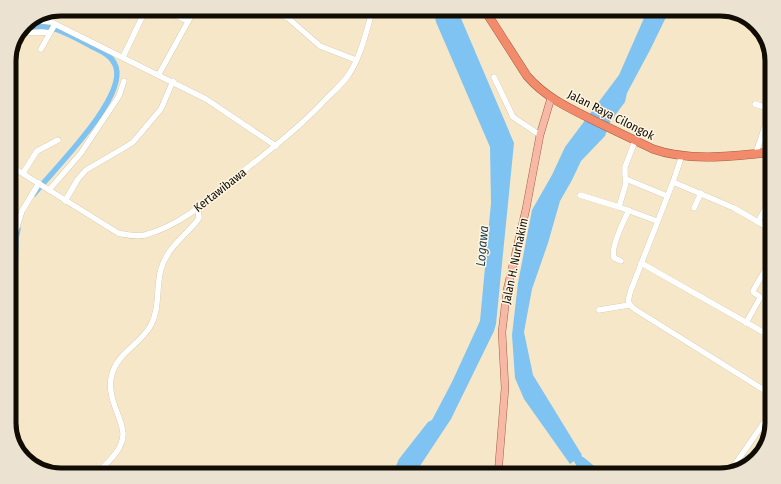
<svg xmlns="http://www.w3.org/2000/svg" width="781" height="484" font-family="'Fira Sans Condensed',sans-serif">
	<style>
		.water { fill: #7fc3f3 }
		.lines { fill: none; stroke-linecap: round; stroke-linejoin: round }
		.canal { stroke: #7fc3f3; stroke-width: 5.5 }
		.river { stroke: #7fc3f3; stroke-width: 9 }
		.minor-casing { stroke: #cabc9e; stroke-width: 6 }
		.major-casing { stroke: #a35f47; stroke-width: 8 }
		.highway-casing { stroke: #a35f47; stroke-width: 9 }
		.minor { stroke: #fff; stroke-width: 5.5 }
		.major { stroke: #f7b9a6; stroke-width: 7 }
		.highway { stroke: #f18b6b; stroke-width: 8 }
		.labels { text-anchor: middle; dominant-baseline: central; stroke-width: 3; stroke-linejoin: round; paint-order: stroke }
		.street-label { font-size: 12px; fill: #110d04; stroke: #fef5e3 }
		.water-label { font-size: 13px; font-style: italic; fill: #133951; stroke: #fef5e3 }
		.rim { fill: none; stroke: #110d04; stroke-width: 5 }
	</style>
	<rect width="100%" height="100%" fill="#f6e7c8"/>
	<g class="water">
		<polygon points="433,9 457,9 514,143 496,324 494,331 451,419 414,475 392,475 399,459 428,422 432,420 452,382 480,321 491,203 490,147 436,22"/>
		<polygon points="648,9 670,9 650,50 627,93 625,102 610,122 605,136 581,161 572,180 560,201 548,243 532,289 524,332 533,375 582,455 570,464 524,399 515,378 512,335 518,283 532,210 552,175 565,147 619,75"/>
	</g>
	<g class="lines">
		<g class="canal">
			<path d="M 22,29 C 30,28 39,26 46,27 C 59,28 80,40 91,46 C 101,51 112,55 116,67 C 126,99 54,169 34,194"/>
			<polyline points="9,301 15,277 16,238 18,229"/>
		</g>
		<g class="river">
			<path d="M 570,448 C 576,456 584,466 584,475"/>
			<polyline points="581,461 598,475"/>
		</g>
		<defs>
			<g id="minor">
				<polyline points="161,9 188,21"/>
				<polyline points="272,9 288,18 320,46 356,60"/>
				<polyline points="28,22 44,21 51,22 206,99 276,146"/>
				<polyline points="21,33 41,32 50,33 55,24"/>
				<polyline points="41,49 50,33"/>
				<polyline points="123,57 146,9"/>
				<polyline points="159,74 195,9"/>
				<polyline points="494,77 513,117 540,135"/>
				<polyline points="755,104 768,108 770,111 756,153"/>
				<path d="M 9,165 L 118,233 C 127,235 136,237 145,235 C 184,225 216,193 246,169 C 274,147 302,125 326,99 C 333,92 341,85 347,77 C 361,58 366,31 373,9"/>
				<polyline points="23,173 37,151 58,140"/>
				<polyline points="626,179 667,196"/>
				<polyline points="673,182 682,155"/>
				<polyline points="49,190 81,153 119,96 124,81"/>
				<polyline points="580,195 619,207 657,221"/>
				<polyline points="65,201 78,179 86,170 127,146 133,142 161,109 173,81"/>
				<polyline points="619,207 626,183 625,174 625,167 635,141"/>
				<polyline points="694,208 701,193"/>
				<polyline points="758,222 772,196"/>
				<path d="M 772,230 L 734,208 L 673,182 L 631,290 C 628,300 626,303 636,310 L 772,395"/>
				<polyline points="9,240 15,233 22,211 39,183"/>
				<path d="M 621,261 L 614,258 C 610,248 624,220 629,210"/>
				<polyline points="641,263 772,337"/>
				<polyline points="599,310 629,305"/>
				<polyline points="746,323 760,298 759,296 754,293 753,291 772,258"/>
				<polyline points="49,471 73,475"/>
				<polyline points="729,473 772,411"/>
				<path d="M 95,475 C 105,465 124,450 123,433 C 122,423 117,413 114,404 C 111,395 109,384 112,374 C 118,352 141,344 151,325 C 160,308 156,287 161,269 C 167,248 184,237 197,221 L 199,218 L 198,208"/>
			</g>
			<polyline id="major" points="498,475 505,388 502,332 507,290 526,209 540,135 551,98"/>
			<path id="highway" d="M 484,9 L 527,76 C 546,98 571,109 597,122 C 616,131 634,140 653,149 C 689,162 735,156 772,152"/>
		</defs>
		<use href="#minor" class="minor-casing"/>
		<use href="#major" class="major-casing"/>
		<use href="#highway" class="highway-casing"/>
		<use href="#minor" class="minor"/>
		<use href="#major" class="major"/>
		<use href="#highway" class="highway"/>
	</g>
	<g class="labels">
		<g class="street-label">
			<text transform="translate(611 115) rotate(27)">Jalan Raya Cilongok</text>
			<text transform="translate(220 190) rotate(-38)">Kertawibawa</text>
			<text transform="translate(515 261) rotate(-78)">Jalan H. Nurhakim</text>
		</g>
		<g class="water-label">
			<text transform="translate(482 246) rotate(-85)">Logawa</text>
		</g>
	</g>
	<path d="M0 0H781V484H0ZM61 16H720A45 45 0 0 1 765 61V423A45 45 0 0 1 720 468H61A45 45 0 0 1 16 423V61A45 45 0 0 1 61 16Z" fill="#ebe2d1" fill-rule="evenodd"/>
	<path class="rim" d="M61 16H720A45 45 0 0 1 765 61V423A45 45 0 0 1 720 468H61A45 45 0 0 1 16 423V61A45 45 0 0 1 61 16Z"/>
</svg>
